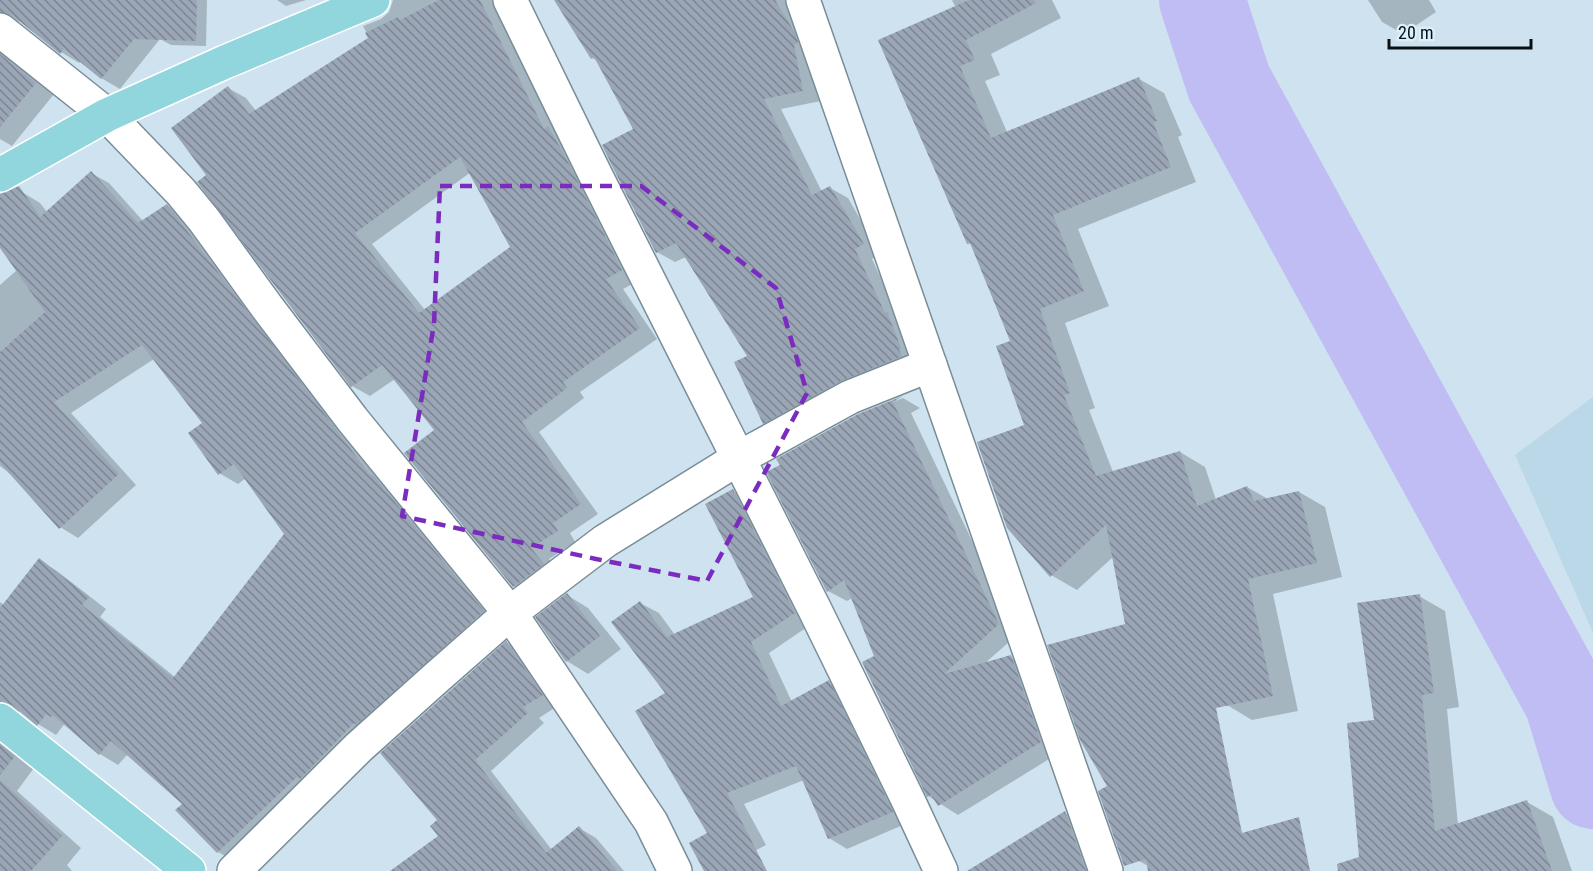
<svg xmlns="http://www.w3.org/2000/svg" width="1593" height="871" font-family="'Roboto Condensed',sans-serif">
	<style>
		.built { fill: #bbd8e8 }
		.shadow { fill: #0003; fill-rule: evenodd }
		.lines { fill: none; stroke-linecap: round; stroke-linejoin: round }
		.river { stroke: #c0bdf4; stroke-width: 86 }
		.building { fill: url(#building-back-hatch); fill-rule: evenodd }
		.minor-casing { stroke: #798d98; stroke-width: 36 }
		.major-casing { stroke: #fff; stroke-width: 36 }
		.minor { stroke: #fff; stroke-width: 33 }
		.major { stroke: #92d6dd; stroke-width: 33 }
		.marked { fill: none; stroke: #7b2cbf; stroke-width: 4.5; stroke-dasharray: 12 8; stroke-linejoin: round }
	</style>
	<defs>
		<pattern id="building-back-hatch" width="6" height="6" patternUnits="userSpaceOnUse" patternTransform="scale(1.5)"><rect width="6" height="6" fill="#9aa5b6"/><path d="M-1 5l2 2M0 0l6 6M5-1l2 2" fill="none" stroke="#7c8593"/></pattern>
	</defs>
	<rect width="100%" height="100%" fill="#cee3ef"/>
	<polygon class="built" points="1593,397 1593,633 1515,455"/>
	<g class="shadow">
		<polygon points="0,0 207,0 206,46 171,45 160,39 120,89 101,78 81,61 79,63 61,52 22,21 12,23 0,38"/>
		<polygon points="277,0 306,0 286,6"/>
		<path d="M 393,0 L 492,0 L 559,135 L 640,280 L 623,289 L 657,339 L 580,392 L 584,398 L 539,432 L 598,514 L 570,533 L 575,542 L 549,559 L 561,575 L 532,596 L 514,586 L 436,431 L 395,379 L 370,396 L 352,386 L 208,176 L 228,88 L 246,98 L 256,111 L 370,39 L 363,26 L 381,19 L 389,12 ZM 471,172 L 512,247 L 425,310 L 372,244 Z"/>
		<polygon points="556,0 786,0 812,44 811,55 821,101 781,109 822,192 830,188 848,198 880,254 872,259 918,358 781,433 764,423 749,357 686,257 675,262 657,252 635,130 597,61 592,58"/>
		<polygon points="952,0 1052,0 1061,18 991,54 1000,75 985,81 1007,132 1139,79 1164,93 1182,135 1178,137 1196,182 1078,229 1109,306 1065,323 1095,408 1089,410 1113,472 1180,452 1205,467 1216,500 1247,487 1268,499 1299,492 1325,507 1342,577 1273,594 1298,711 1252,720 1227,705 1172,703 1234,871 1157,871 1139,861 1109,787 1127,625 1113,557 1077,590 1051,575 1012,342 973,246 968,243 956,8"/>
		<polygon points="1368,0 1429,0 1436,12 1403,34 1382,22"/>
		<polygon points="0,42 1,49 7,57 54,94 12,146 0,139"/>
		<polygon points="91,173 109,183 143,221 166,205 184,216 501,622 236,862 218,852 184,804 128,754 118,765 100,754 65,723 56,735 38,724 22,711 17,712 0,702 0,602 4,605 39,560 57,571 106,609 100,617 175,677 285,534 246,478 238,484 219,473 204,424 154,359 71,413 136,485 78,538 60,527 17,479 0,466 0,285 17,270 0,245 0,207 22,192 40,203 47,212"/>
		<polygon points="903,398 920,408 911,413 1017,635 984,664 1011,657 1030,668 1059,753 958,815 928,796 852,598 847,601 828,591 859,415"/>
		<polygon points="733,491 751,502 813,623 769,653 792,702 828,682 847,692 910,822 847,849 829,838 804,780 744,804 766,845 736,861 667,693 640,603 659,613 675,635 755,597"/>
		<polygon points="567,595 588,608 621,649 588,674 567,661"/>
		<polygon points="1419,596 1445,611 1459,707 1447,709 1458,825 1527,802 1553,817 1572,871 1361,871 1375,722"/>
		<polygon points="507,643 524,653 559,705 539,718 544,723 491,771 552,850 579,828 596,838 624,871 392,871 440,837 440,821"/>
		<polygon points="0,735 9,748 34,768 17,791 81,848 67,865 72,871 0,871"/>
		<polygon points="1065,813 1087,825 1102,871 981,871"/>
	</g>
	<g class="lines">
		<polyline class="river" points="1202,0 1229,83 1567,701 1593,786"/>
	</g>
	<g class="building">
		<polygon points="0,0 197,0 196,41 134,39 101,79 64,49 60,54 12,15 0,12"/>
		<path d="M 439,0 L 480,0 L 544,129 L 548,126 L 565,156 L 622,270 L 606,279 L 640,328 L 563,382 L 567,388 L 522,422 L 581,504 L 553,523 L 558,531 L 531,548 L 544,564 L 513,587 L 404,453 L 434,430 L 382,365 L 351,387 L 197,182 L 206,175 L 171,128 L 228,86 L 249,114 L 368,38 L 365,33 L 398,17 L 400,20 ZM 460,157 L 510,247 L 419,313 L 355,233 Z"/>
		<polygon points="554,0 775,0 795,33 798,42 794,45 803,91 764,99 812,195 830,186 864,244 855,249 885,313 887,312 901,348 899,349 902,356 841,381 763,424 734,362 747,356 676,243 656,253 613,168 602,145 633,129 594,57 591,59"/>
		<polygon points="969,0 1034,0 1036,3 966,40 975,60 960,66 991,138 1139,77 1157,121 1153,122 1171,167 1053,215 1084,291 1040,309 1070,393 1064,395 1096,476 1180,451 1197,506 1247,486 1254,501 1299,491 1317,563 1248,579 1273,696 1216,708 1242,833 1299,817 1310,871 1148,871 1146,859 1168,852 1124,866 1098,791 1107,786 1080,740 1047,645 1125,624 1106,525 1050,577 1007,528 977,442 1024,425 996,346 1010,341 970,243 967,244 878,40"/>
		<polygon points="0,54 36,83 0,127"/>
		<polygon points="91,171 138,223 167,204 371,476 373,475 484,611 356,725 354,723 300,779 297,777 217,853 175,810 182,804 111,741 99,755 53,715 51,717 46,714 37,726 12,705 0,702 0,608 39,558 89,597 82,605 173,678 284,534 234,464 218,475 188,433 202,423 142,345 54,402 119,474 59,529 0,463 0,352 45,312 0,248 0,194 19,186 40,217"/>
		<polygon points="903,396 893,402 999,624 944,674 1011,655 1041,742 938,806 931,795 927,797 862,662 874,656 844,580 827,592 766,472 780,465 776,459 858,414"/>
		<polygon points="733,489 795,613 751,642 781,706 829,680 893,812 828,839 796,766 727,793 767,871 704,871 689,843 707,833 635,711 665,693 611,622 640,601 667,637 753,597 705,504"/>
		<polygon points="567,593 600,636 566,662 535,617"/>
		<polygon points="1420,594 1434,693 1422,695 1435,831 1527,800 1552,871 1338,871 1337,864 1359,857 1347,723 1374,720 1357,603"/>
		<polygon points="506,641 543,695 523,707 528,713 475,760 546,853 579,826 617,871 390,871 438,836 430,826 437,820 380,753"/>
		<polygon points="0,744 15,756 0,775"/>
		<polygon points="0,780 62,836 31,871 0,871"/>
		<polygon points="1065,811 1086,871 967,871"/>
	</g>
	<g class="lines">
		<defs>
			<g id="minor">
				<polyline points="510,0 596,176 815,610 908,800 941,871"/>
				<polyline points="803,0 1106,871"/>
				<polyline points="0,30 107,115 181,192 204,220 267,307 352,419 510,613 651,822 675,871"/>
				<polyline points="234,871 359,747 436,678 510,613 605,541 739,458 850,397 930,365"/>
			</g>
			<g id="major">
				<polyline points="0,175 107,115 225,62 373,0"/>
				<polyline points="0,720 189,871"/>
			</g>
		</defs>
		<use href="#minor" class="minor-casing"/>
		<use href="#major" class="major-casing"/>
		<use href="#minor" class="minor"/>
		<use href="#major" class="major"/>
	</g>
	<path class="marked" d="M 440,186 L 641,186 L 776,288 L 807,393 L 707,581 L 596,559 L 402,516 L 434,324 Z"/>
	<path d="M1389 39v9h142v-9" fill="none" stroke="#091014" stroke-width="3"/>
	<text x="1398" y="39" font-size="18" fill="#091014" stroke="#dbf0fc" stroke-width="4.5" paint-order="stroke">20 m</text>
</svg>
